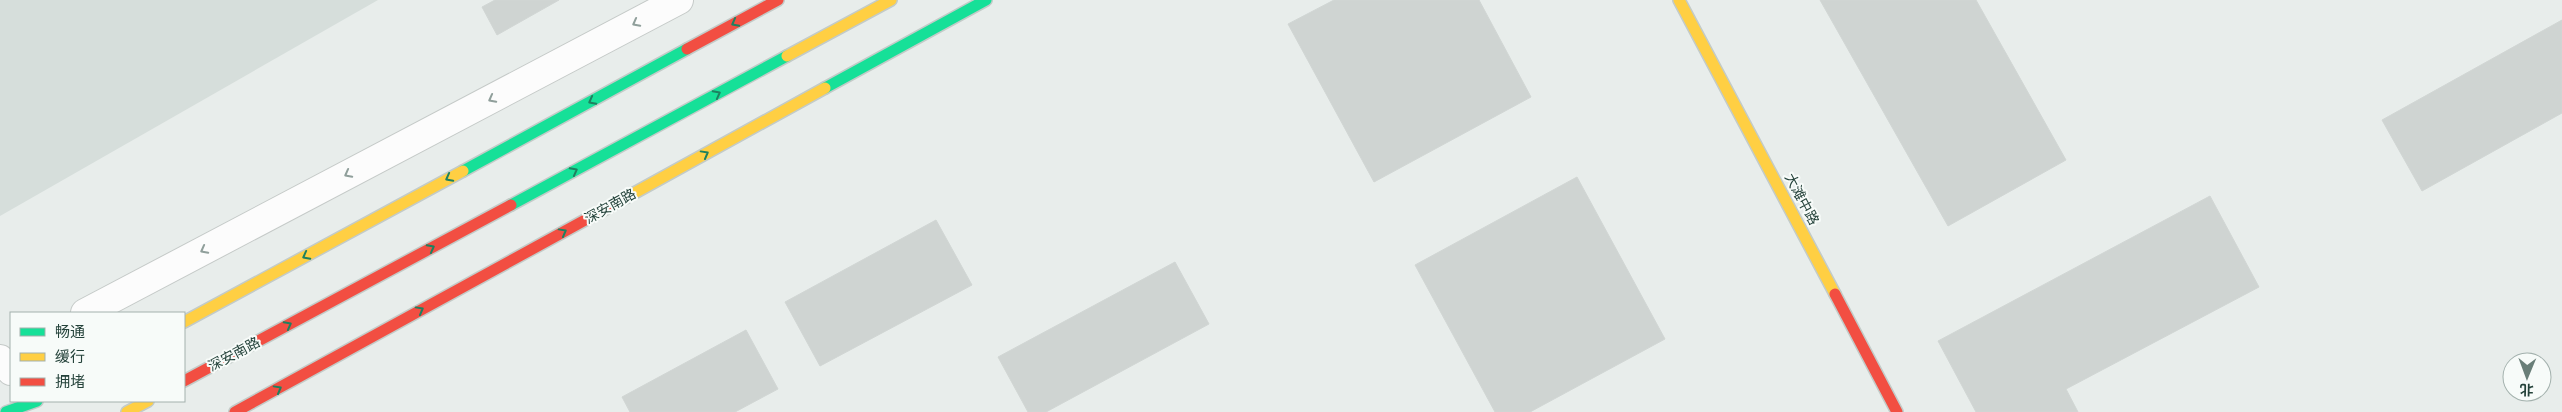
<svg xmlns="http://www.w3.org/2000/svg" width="2562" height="412" font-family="Raleway,'Noto Sans SC',sans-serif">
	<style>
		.built { fill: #d6dedb }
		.building { fill: #cfd4d2; stroke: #d1d6d4 }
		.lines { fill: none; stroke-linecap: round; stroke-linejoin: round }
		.street-casing { stroke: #c5cac8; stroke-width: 30 }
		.fast-casing { stroke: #c3cbc8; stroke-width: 14 }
		.slow-casing { stroke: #c3cbc8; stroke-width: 14 }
		.jam-casing { stroke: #c3cbc8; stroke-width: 14 }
		.street { stroke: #fcfcfc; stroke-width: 28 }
		.fast { stroke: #16e098; stroke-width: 11 }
		.slow { stroke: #ffcf43; stroke-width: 11 }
		.jam { stroke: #f24e42; stroke-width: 11 }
		.oneway { stroke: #909f9b }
		.oneway2 { stroke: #1e8160 }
		.labels { text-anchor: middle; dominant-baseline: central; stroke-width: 4; stroke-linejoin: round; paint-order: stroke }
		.street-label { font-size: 14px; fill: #24423a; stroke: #f7fbf9 }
	</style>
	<rect width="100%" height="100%" fill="#e8edeb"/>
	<polygon class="built" points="0,0 378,0 0,216"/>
	<g class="building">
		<polygon points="495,0 559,0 497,35 482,7"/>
		<polygon points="1334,0 1479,0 1531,97 1374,182 1288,24"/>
		<polygon points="1820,0 1976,0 2066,160 1948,226"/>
		<polygon points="2562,20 2562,113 2422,191 2382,120"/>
		<polygon points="1577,177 1665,339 1530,412 1495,412 1415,265"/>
		<polygon points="2210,196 2259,287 2066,389 2078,412 1976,412 1938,341"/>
		<polygon points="936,220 972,285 820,366 785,302"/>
		<polygon points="1175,262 1209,324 1046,412 1028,412 998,357"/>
		<polygon points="746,330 778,389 735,412 630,412 622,397"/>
	</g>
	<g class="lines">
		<defs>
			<g id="street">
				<polyline points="85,313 679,0"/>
				<polyline points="0,359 11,371"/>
			</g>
			<g id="fast">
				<polyline points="825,88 986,0"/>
				<polyline points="463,171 687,49"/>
				<polyline points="511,205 787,56"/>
				<polyline points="6,412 37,401"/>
			</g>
			<g id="slow">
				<polyline points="1679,0 1835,294"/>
				<polyline points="787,56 891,0"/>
				<polyline points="618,202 825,88"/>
				<polyline points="184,322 463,171"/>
				<polyline points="127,412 148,401"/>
			</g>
			<g id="jam">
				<polyline points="687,49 778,0"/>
				<polyline points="1835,294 1897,412"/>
				<polyline points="184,381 511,205"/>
				<polyline points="235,412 618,202"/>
			</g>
		</defs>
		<use href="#street" class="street-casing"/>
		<use href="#fast" class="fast-casing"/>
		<use href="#slow" class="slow-casing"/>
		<use href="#jam" class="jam-casing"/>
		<use href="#street" class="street"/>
		<use href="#fast" class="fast"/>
		<use href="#slow" class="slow"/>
		<use href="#jam" class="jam"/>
	</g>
	<defs><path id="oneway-chevron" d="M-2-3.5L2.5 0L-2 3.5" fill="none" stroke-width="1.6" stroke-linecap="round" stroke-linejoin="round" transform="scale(1.25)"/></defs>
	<g class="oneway">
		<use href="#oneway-chevron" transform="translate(636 23) rotate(152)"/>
		<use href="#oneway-chevron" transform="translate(492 99) rotate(152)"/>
		<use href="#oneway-chevron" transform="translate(348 174) rotate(152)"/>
		<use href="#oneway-chevron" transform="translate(204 250) rotate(152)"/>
	</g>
	<g class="oneway2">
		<use href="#oneway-chevron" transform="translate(735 23) rotate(152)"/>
		<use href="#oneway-chevron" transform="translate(717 94) rotate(-28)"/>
		<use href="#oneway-chevron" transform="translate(592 101) rotate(152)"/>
		<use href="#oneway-chevron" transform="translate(705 154) rotate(-29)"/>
		<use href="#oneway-chevron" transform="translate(574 171) rotate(-28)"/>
		<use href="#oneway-chevron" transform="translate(449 178) rotate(152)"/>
		<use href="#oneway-chevron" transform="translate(563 232) rotate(-29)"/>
		<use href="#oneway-chevron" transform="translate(431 248) rotate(-28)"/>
		<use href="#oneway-chevron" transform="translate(306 256) rotate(152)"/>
		<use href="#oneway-chevron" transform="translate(420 310) rotate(-29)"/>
		<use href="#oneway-chevron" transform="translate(288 325) rotate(-28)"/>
		<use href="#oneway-chevron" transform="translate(278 389) rotate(-29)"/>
	</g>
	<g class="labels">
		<g class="street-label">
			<text transform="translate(1802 199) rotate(62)">大滩中路</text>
			<text transform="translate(610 206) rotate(-29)">深安南路</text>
			<text transform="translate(234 354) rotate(-28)">深安南路</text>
		</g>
	</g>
	<rect x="10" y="312" width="175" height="90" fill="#f7fbf9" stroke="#a3b1ad"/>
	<rect x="20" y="328" width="25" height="8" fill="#16e098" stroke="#a3b1ad"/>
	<text x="55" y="337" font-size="15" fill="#24423a">畅通</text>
	<rect x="20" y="353" width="25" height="8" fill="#ffcf43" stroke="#a3b1ad"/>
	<text x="55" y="362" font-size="15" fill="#24423a">缓行</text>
	<rect x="20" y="378" width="25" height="8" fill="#f24e42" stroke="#a3b1ad"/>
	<text x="55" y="387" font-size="15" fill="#24423a">拥堵</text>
	<g transform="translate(2527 377) rotate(181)"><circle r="24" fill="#f7fbf9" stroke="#a3b1ad"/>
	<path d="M0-4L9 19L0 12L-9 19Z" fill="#697e78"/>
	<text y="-8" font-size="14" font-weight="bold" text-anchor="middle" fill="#24423a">北</text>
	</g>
</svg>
